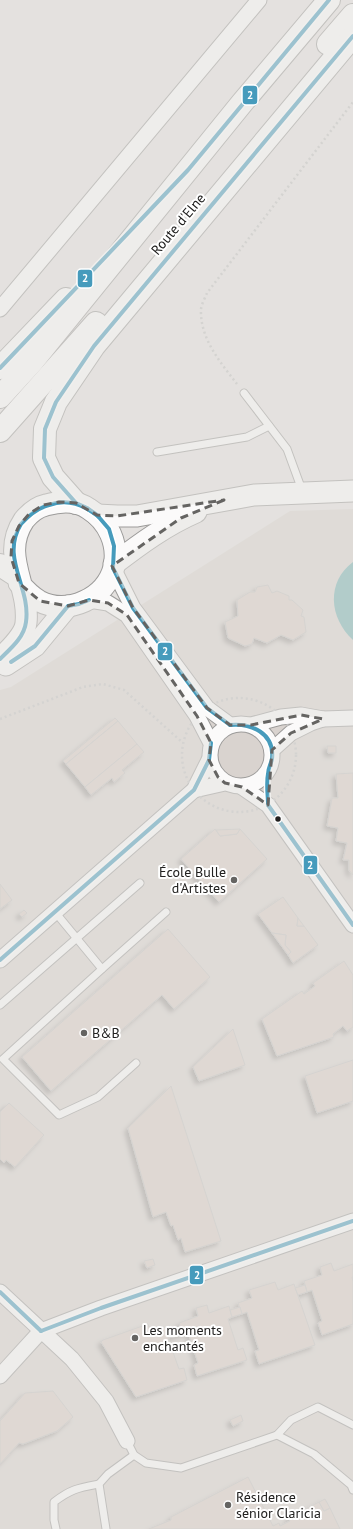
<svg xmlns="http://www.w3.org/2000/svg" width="353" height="1529" font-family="'PT Sans',sans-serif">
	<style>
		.built { fill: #d9d3cf }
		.water { fill: #75b2b2 }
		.building { fill: #d9ccc5; stroke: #c4c2c0; filter: url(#shadow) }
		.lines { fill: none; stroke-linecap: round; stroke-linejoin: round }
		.lane-casing { stroke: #9c9b9a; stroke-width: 9 }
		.street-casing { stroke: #9c9b9a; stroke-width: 17 }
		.secondary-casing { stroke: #9c9b9a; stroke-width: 23 }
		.highway-casing { stroke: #9c9b9a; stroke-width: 24 }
		.path { stroke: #c1c0c0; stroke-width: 2.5; stroke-dasharray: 2 3; stroke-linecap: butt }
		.lane { stroke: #fbfafa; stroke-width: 7 }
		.street { stroke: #fbfafa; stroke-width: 15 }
		.secondary { stroke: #fbfafa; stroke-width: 21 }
		.highway { stroke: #fbfafa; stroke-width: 22 }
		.bus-1-casing { stroke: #fff; stroke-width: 7 }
		.bus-1 { stroke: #469bbc; stroke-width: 4 }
		.marked { fill: none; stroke: #656462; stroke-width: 3; stroke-dasharray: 8 5; stroke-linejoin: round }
		.bus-dot { fill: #21201f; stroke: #fff; stroke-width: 1.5 }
		.poi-dot { fill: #656462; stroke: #fff; stroke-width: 1.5 }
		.labels { text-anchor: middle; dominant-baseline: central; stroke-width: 4; stroke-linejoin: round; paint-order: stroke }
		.street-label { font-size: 14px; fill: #21201f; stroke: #fff }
		.poi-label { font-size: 14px; fill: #21201f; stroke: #fff; text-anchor: start }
		.line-badge { stroke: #fff; stroke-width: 1.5 }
		.badge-label { font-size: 11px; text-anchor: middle; font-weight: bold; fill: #fff }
	</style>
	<defs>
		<filter id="shadow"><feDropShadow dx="-3.5" dy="3.5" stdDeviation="2" flood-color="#0004"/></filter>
	</defs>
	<rect width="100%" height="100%" fill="#e4e1df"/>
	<polygon class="built" points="353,509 353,1529 0,1529 0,690 11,687 290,511"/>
	<path class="water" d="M 353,562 L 353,640 C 329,618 326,582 353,562 Z"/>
	<g class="building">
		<polygon points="268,585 272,593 277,591 289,596 289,600 292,600 303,610 301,616 304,617 306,632 293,640 281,635 267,643 254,638 252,644 245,646 228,638 225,622 238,616 237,600 250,592 255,592 257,587"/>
		<polygon points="115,718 118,721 66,764 63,761"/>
		<polygon points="118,721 137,744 85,787 66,764"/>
		<polygon points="137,744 144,752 122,770 125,773 114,782 112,778 91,795 85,787"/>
		<polygon points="327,746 336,746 336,753 328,753"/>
		<polygon points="353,773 353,875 349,870 349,860 343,860 347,843 336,841 338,828 327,826 332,798 338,798 336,774"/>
		<polygon points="215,829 220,836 237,834 240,829 267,859 219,902 181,859"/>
		<polygon points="240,829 237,834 220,836 216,830"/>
		<polygon points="0,884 12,900 0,909"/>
		<polygon points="283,897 298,918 297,926 304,926 318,945 293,963 288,955 291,952 285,945 286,935 272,933 258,914"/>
		<polygon points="24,910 27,913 22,917 19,914"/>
		<polygon points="298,918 304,926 297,926"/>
		<polygon points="168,929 210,977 174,1009 162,995 51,1091 22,1057"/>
		<polygon points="272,933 286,935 285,945 291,952 288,955"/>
		<polygon points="344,961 353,975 353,1027 347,1031 343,1026 333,1034 334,1037 277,1056 262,1019 302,991 304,994 315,986 313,983"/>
		<polygon points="233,1029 245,1065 199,1081 193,1067"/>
		<polygon points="353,1060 353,1101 317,1113 305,1076"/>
		<polygon points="171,1086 221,1241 185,1252 181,1238 178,1240 173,1225 171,1226 166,1212 153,1217 128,1128"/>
		<polygon points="9,1103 44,1135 15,1167 6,1160 4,1163 0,1159 0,1112"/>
		<polygon points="153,1259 155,1265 147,1268 144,1261"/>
		<polygon points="331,1263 334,1271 353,1264 353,1277 352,1277 353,1281 353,1324 322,1335 318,1323 322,1321 312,1290 307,1292 304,1281 322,1275 320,1267"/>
		<polygon points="275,1282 278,1290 294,1284 315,1345 259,1364 255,1351 259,1350 247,1312 242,1314 238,1303 252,1298 249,1290"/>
		<polygon points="305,1285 307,1292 298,1295 295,1288"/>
		<polygon points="207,1305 209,1313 229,1306 232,1317 228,1319 238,1350 243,1348 247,1360 197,1376 194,1365 198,1363 188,1332 183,1334 179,1323 198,1316 196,1308"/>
		<polygon points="240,1307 242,1314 232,1317 230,1310"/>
		<polygon points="148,1324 151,1332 170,1326 173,1337 168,1338 179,1369 184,1368 187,1380 136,1397 101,1342 103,1340"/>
		<polygon points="181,1327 183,1334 173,1337 171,1330"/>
		<polygon points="53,1391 73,1417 57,1431 23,1444 19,1443 0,1464 0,1421 25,1393"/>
		<polygon points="241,1415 243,1421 233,1426 230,1420"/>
		<polygon points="248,1477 273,1526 279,1523 280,1526 290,1521 288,1518 319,1502 324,1511 330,1508 340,1529 149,1529 171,1520 171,1517"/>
		<polygon points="325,1499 330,1508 324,1511 319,1502"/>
	</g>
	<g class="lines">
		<defs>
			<g id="lane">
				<polyline points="244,393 287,449 302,490"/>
				<polyline points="157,452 247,437 269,426"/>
				<polyline points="55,912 102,969 3,1059 59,1115 98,1097 136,1063"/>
				<polyline points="102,969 166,912"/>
				<polyline points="0,1005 140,883"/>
				<polyline points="277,1435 291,1420 318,1407 353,1425"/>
				<polyline points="127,1441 134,1455 146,1463 181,1468 277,1435 314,1454 351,1485 353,1490"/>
				<path d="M 56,1529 L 54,1520 L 54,1502 C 71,1489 78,1488 99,1484"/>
				<polyline points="106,1529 99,1484 108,1474 134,1455"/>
			</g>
			<g id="street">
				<polyline points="0,309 259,0"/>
				<polyline points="113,568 133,608 207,708 230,725"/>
				<polyline points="89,600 108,603 127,615 197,716 211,743"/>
				<circle cx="241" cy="755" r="31"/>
				<polyline points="251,725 281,717 301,715 323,719 353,718"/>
				<polyline points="272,750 291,733 311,723 323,719"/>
				<polyline points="242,787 268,805 353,925"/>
				<polyline points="194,790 225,783"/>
				<polyline points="0,960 194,790 209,760"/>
				<polyline points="0,1292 72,1359 106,1401 127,1441"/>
				<polyline points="0,1376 41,1331 101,1308 353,1221"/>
			</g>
			<g id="secondary">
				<polyline points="97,515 117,516 137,516 254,495 353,491"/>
				<path d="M 114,564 C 140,544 166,525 196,512"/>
				<path d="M 0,659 C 8,651 25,635 26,623 C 30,585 0,556 24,520 C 29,514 37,507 46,505 C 60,501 77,500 89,509 C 108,521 119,544 114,567 C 106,598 68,616 39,601 C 31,596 25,590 19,583"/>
				<polyline points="6,665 35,646 68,606"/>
			</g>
			<g id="highway">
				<polyline points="328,44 353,15"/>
				<polyline points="0,368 66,299"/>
				<polyline points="0,397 32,362 242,103 329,0"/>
				<polyline points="0,431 96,323"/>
				<polyline points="76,503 53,477 44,458 45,429 56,402 94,346 353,36"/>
				<polyline points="0,565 14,574"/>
			</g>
		</defs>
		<use href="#lane" class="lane-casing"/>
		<use href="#street" class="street-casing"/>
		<use href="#secondary" class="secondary-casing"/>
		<use href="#highway" class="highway-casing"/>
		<g class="path">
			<path d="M 237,384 C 221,363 200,339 201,310 C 201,305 205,298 207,293 L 353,102"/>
			<circle cx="239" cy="755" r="57"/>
			<polyline points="0,719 83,687 103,684 124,690 183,743"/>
		</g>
		<use href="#lane" class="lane"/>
		<use href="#street" class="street"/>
		<use href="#secondary" class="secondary"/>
		<use href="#highway" class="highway"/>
		<defs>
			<g id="bus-1">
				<polyline points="0,368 188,170 329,0"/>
				<polyline points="113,568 114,546 109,529 97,515 87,508 76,503 53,477 44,458 45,429 56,402 94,346 353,36"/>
				<polyline points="113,568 133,608 207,708 230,725"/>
				<path d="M 0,659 C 10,649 24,638 26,622 C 31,587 0,558 21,524 C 29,515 38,508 49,505 C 68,498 84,505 99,517"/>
				<polyline points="11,662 35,646 68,606 79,604 89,600"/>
				<path d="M 230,725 C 251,723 275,733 272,759 C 271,764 268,768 268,774 C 266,784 268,795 268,805"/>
				<polyline points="268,805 353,925"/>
				<polyline points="0,960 194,790 209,760 211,743"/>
				<polyline points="0,1292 41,1331"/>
				<polyline points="41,1331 101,1308 353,1221"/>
			</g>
		</defs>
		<use href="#bus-1" class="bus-1-casing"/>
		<use href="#bus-1" class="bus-1"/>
	</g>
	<path d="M0 0H353V1529H0ZM 224,500 L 181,518 L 112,566 L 133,608 L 207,708 L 230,725 L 251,725 L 301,715 L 323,719 L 291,733 L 272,750 L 268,805 L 242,787 L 225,783 L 218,777 L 209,760 L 211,743 L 197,716 L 127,615 L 108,603 L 89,600 L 68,606 L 40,601 L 19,583 L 11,557 L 12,541 L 19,526 L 29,514 L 43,505 L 59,502 L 76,503 L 97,515 L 117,516 Z" fill="#e4e1df" fill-opacity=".55" fill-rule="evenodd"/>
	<path class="marked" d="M 224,500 L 181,518 L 112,566 L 133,608 L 207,708 L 230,725 L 251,725 L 301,715 L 323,719 L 291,733 L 272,750 L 268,805 L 242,787 L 225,783 L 218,777 L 209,760 L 211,743 L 197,716 L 127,615 L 108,603 L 89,600 L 68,606 L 40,601 L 19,583 L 11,557 L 12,541 L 19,526 L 29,514 L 43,505 L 59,502 L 76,503 L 97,515 L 117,516 Z"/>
	<circle class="bus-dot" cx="278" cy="819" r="3.5"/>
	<g class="poi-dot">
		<circle cx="234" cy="880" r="4"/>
		<circle cx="84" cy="1033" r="4"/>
		<circle cx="135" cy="1338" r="4"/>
		<circle cx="228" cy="1505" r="4"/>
	</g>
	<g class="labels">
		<g class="street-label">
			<text transform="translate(178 224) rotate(-50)">Route d'Elne</text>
		</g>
		<g class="poi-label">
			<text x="226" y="872" text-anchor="end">École Bulle<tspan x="226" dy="16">d'Artistes</tspan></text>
			<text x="92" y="1033">B&amp;B</text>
			<text x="143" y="1330">Les moments<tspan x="143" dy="16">enchantés</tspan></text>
			<text x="236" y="1497">Résidence<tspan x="236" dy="16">sénior Claricia</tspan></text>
		</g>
	</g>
	<g class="line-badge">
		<rect x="242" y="85" width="16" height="20" rx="4" fill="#469bbc"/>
		<rect x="77" y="269" width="16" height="19" rx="4" fill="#469bbc"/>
		<rect x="157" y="642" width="16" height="19" rx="4" fill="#469bbc"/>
		<rect x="303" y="855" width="15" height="20" rx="4" fill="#469bbc"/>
		<rect x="189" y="1265" width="15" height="20" rx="4" fill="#469bbc"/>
	</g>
	<g class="badge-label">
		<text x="250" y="99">2</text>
		<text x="85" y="282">2</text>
		<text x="165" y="655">2</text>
		<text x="310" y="869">2</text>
		<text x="197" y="1279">2</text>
	</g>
</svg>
